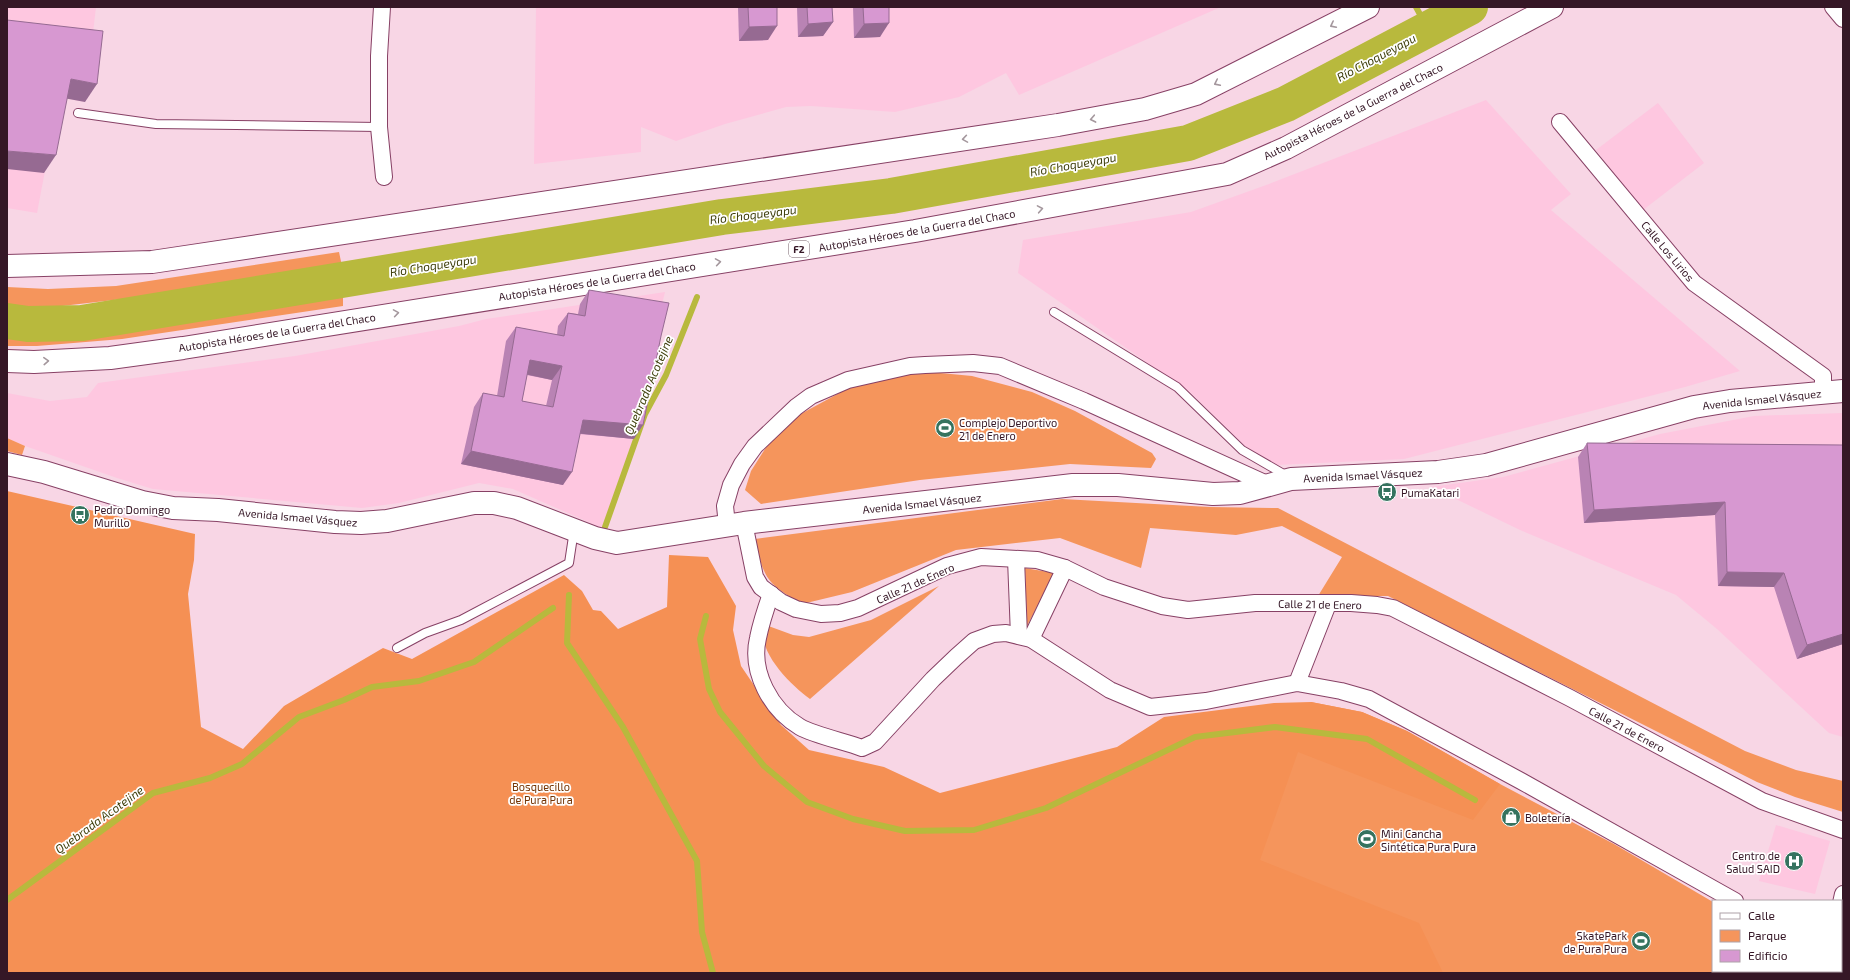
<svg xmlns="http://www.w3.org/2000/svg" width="1850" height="980" font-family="'Exo 2',sans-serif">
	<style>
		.built { fill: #fec7e0 }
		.green { fill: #f5955c }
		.forest { fill: #f59054 }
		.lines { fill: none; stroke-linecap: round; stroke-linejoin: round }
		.stream { stroke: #b8b93d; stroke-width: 6 }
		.river { stroke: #b8b93d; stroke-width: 36 }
		.service-casing { stroke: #874165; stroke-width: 10 }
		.minor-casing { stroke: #874165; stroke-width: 18 }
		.secondary-casing { stroke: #874165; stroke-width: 24 }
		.motorway-casing { stroke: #874165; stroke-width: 24 }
		.service { stroke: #fff; stroke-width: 8 }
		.minor { stroke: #fff; stroke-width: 16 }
		.secondary { stroke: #fff; stroke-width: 22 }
		.motorway { stroke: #fff; stroke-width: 22 }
		.wall { fill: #b983b4; fill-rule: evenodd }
		.shaded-wall { fill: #966a92 }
		.building { fill: #d798d1; stroke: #966a92; fill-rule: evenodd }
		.oneway { stroke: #a4979d }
		.labels { text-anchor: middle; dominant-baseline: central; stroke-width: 3.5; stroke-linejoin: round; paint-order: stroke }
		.shield { fill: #fff; stroke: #725d67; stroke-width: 1 }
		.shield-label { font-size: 10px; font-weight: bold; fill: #351726 }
		.street-label { font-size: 11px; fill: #351726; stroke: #fff }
		.poi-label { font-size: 11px; fill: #351726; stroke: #fff; text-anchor: start }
		.park-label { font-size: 11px; fill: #743505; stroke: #fff }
		.water-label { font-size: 12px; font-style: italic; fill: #3f3f0c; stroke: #fff }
	</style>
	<rect width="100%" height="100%" fill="#f8d6e5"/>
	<g class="built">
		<polygon points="7,7 96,7 85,102 59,97 37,213 7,208"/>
		<polygon points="536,7 1221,7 1019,95 1006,73 959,97 895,112 811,106 786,107 725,124 676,141 641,127 641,152 534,164"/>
		<polygon points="1486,100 1571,194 1551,210 1740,371 1685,387 1404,459 1277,465 1245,446 1191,393 1018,273 1023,240 1191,212 1269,184"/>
		<polygon points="1658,103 1704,163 1643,210 1596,150"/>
		<polygon points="665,292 651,349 634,439 602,528 513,489 479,483 399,503 362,508 153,489 117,478 25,446 7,438 7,393 50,401 87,397 98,383 295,356 459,326 486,319"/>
		<polygon points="1843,413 1843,737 1829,733 1717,629 1676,595 1520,530 1431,487 1503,477 1660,434 1754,416"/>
		<polygon points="1776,825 1830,841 1815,894 1759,881"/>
	</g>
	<g class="green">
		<polygon points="339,252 342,266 148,296 45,308 7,306 7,287 48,289 116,286"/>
		<polygon points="343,285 343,306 122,339 37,346 7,346 7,333 38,336"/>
		<polygon points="930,372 972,376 1032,392 1075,411 1152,453 1156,459 1151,468 1070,464 920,480 761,504 745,490 751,471 770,441 797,416 856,384 893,375"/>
		<polygon points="7,438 25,446 22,455 7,451"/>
		<path d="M 1062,499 L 1210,507 L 1278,508 L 1745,751 L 1796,770 L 1843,781 L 1843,812 L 1795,797 L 1757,782 L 1388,596 L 1318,596 L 1342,557 L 1282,526 L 1236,535 L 1150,528 L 1141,568 L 1060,538 L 956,550 L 852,592 L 802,604 C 766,583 764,579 755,539 Z"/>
		<polygon points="1025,568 1054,573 1027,626"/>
		<path d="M 939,586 L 810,699 C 790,684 757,652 763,624 L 793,635 L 809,637 L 871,620 Z"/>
		<polygon points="1311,702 1362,712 1407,731 1500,784 1614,844 1713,902 1713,971 1841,971 1841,927 1843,927 1843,973 987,973 1293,733"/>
	</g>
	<g class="forest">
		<polygon points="7,491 195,534 194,560 188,594 201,727 243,749 284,706 383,648 412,659 564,575 582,591 593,610 601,611 618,629 667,607 669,555 708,557 736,606 733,630 741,666 781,725 809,750 884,767 940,793 1117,747 1164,717 1274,703 1311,702 1362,712 1407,731 1500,784 1473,820 1298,752 1260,860 1419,923 1443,973 7,973"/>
		<polygon points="1841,927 1843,927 1843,973 1727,973 1727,971 1841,971"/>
	</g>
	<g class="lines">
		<g class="stream">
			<polyline points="1416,7 1428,29"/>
			<polyline points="605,527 645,414 666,375 697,297"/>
			<polyline points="569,595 567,643 623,727 697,861 702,932 713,973"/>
			<polyline points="706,616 700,639 709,689 720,712 764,766 807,802 853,819 905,831 974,830 1046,808 1195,737 1275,727 1367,739 1475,800"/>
			<polyline points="7,900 153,793 210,778 242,764 299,717 344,700 372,687 419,681 474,662 553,608"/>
		</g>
		<polyline class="river" points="7,321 28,324 82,323 722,217 891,196 1188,143 1286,104 1470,7"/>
		<defs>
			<g id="service">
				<polyline points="78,113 156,124 379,127"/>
				<polyline points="1054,312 1177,387 1242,450 1287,476"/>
				<polyline points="397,648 425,633 461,620 569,563 574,530"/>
			</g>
			<g id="minor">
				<polyline points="382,7 379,56 379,127 384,177"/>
				<polyline points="1833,7 1843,19"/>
				<polyline points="1560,122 1694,283 1823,376 1823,392"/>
				<polyline points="744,523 755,577 761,587 781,602 796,609 821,614 840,613 858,608 947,566 981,557 1037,560 1065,568 1104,587 1162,606 1188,610 1255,603 1351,603 1377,605 1393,608 1570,698 1762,801 1843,830"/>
				<polyline points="727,525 725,506 731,485 742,464 755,446 796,407 811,396 848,380 910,366 925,365 973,363 1000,366 1084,401 1269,485"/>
				<polyline points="1016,559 1019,636"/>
				<path d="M 771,594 C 766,608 761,623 758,638 C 750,672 771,710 800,727 C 814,735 846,742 862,748 L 875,742 L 933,679 L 956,657 L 974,641 L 993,634 L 1006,633 L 1031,639 L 1110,690 L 1150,707 L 1206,701 L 1297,683 L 1341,691 L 1369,699 L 1521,781 L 1735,901"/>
				<polyline points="1031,639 1065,568"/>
				<polyline points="1297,683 1328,604"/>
				<polyline points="1841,903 1843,894"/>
				<polyline points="1841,919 1843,919"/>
			</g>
			<polyline id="secondary" points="7,464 44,472 142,502 173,508 218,510 335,522 361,523 387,521 474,503 494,503 517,508 595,538 617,543 744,523 1073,485 1118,485 1213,494 1240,493 1291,479 1438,472 1486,465 1694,407 1730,401 1843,391"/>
			<g id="motorway">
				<polyline points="7,266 152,262 1058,125 1145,109 1196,94 1368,7"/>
				<polyline points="7,361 34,362 110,358 183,348 915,231 1227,174 1286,148 1552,7"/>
			</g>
		</defs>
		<use href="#service" class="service-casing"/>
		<use href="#minor" class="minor-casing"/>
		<use href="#secondary" class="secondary-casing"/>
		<use href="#motorway" class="motorway-casing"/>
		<use href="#service" class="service"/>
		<use href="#minor" class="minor"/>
		<use href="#secondary" class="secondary"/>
		<use href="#motorway" class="motorway"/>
	</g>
	<g class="wall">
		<polygon points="738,7 777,7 768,40 739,41"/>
		<polygon points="797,7 832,7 833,22 823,36 798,37"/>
		<polygon points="853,7 889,7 880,37 854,38"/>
		<path d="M 589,290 L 634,439 L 580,434 L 563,485 L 461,464 L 474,407 L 483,393 L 497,396 L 506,341 L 516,327 L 557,335 L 558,326 L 568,313 L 578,314 L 580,304 ZM 527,375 L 552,380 L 546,406 L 522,401 Z"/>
		<polygon points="1587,443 1843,445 1843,644 1797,659 1774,587 1718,586 1715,515 1584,523 1578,457"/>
	</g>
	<g class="shaded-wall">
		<polygon points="833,22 823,36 798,37 808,24"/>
		<polygon points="889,23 880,37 854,38 864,24"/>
		<polygon points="777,26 768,40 739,41 749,27"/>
		<polygon points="71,79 97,84 85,102 58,97"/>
		<polygon points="7,151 56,155 44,173 7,169"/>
		<polygon points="530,360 562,366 552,380 520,373"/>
		<polygon points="583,420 643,425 634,439 574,433"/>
		<polygon points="471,451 572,472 563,485 461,464"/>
		<polygon points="1725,502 1715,515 1584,523 1594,510"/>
		<polygon points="1727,572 1784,573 1774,587 1718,586"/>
		<polygon points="1843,634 1843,644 1797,659 1807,645"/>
	</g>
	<g class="building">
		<polygon points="748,7 777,7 777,26 749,27"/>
		<polygon points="807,7 832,7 833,22 808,24"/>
		<polygon points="863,7 889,7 889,23 864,24"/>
		<polygon points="7,20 103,31 97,84 71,79 56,155 7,151"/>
		<path d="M 589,290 L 669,303 L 661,336 L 643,425 L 583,420 L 572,472 L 471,451 L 483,393 L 504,397 L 516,327 L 564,336 L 568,313 L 585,316 ZM 530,360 L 562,366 L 553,407 L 522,401 Z"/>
		<polygon points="1587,443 1843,445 1843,634 1807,645 1784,573 1727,572 1725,502 1594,510"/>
	</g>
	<defs><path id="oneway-chevron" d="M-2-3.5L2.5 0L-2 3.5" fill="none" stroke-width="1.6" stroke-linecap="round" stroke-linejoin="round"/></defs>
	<g class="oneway">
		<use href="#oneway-chevron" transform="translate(1333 25) rotate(153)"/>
		<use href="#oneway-chevron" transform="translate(1217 83) rotate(154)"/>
		<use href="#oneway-chevron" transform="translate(1093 119) rotate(169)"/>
		<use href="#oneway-chevron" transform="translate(965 139) rotate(171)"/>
		<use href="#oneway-chevron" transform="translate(1040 209) rotate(-10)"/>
		<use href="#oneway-chevron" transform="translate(718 262) rotate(-9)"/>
		<use href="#oneway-chevron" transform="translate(396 313) rotate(-9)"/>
		<use href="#oneway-chevron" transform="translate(46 361) rotate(-3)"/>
	</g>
	<defs>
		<symbol id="stadium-disc" viewBox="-11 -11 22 22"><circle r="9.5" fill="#35735f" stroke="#fff"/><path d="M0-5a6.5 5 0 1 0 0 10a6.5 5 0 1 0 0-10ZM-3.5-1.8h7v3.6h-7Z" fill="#fff"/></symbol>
		<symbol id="bus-disc" viewBox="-11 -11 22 22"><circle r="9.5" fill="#35735f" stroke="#fff"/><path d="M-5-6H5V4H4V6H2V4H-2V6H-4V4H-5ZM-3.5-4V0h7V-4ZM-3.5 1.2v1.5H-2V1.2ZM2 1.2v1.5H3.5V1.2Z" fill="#fff"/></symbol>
		<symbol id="shop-disc" viewBox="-11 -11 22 22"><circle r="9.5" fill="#35735f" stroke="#fff"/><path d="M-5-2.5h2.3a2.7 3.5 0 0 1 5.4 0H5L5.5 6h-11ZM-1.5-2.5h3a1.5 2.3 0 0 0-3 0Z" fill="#fff"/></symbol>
		<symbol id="hospital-disc" viewBox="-11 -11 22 22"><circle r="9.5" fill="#35735f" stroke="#fff"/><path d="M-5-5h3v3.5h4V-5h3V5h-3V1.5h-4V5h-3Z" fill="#fff"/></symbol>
	</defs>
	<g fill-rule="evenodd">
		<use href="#stadium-disc" x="934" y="417" width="22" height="22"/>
		<use href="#bus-disc" x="1376" y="481" width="22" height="22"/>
		<use href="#bus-disc" x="69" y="504" width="22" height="22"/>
		<use href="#shop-disc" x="1500" y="806" width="22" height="22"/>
		<use href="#stadium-disc" x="1356" y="828" width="22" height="22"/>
		<use href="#hospital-disc" x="1783" y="850" width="22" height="22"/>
		<use href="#stadium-disc" x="1630" y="930" width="22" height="22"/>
	</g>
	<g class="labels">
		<rect class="shield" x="789" y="241" width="20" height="16" rx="3"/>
		<g class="shield-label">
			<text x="799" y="249">F2</text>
		</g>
		<g class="street-label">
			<text transform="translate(1353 111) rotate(-27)">Autopista Héroes de la Guerra del Chaco</text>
			<text transform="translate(917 230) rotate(-10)">Autopista Héroes de la Guerra del Chaco</text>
			<text transform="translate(1668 251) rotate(50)">Calle Los Lirios</text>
			<text transform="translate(597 281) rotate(-9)">Autopista Héroes de la Guerra del Chaco</text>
			<text transform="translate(277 332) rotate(-9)">Autopista Héroes de la Guerra del Chaco</text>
			<text transform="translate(1762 399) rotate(-6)">Avenida Ismael Vásquez</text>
			<text transform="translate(1363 475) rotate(-3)">Avenida Ismael Vásquez</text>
			<text transform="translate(922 503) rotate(-6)">Avenida Ismael Vásquez</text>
			<text transform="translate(298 517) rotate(5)">Avenida Ismael Vásquez</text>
			<text transform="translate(915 583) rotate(-24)">Calle 21 de Enero</text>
			<text transform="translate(1320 604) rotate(1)">Calle 21 de Enero</text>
			<text transform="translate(1627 729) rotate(28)">Calle 21 de Enero</text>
		</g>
		<g class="poi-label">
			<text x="959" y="422">Complejo Deportivo<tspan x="959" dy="13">21 de Enero</tspan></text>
			<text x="1401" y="492">PumaKatari</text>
			<text x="94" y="509">Pedro Domingo<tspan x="94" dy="13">Murillo</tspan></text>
			<text x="1525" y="817">Boletería</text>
			<text x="1381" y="833">Mini Cancha<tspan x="1381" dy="13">Sintética Pura Pura</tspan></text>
			<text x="1780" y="855" text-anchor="end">Centro de<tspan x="1780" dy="13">Salud SAID</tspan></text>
			<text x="1627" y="935" text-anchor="end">SkatePark<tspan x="1627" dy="13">de Pura Pura</tspan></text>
		</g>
		<g class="park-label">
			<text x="541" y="786">Bosquecillo<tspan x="541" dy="13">de Pura Pura</tspan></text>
		</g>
		<g class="water-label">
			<text transform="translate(1376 57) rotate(-28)">Río Choqueyapu</text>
			<text transform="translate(1073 164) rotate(-10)">Río Choqueyapu</text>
			<text transform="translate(753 214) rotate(-7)">Río Choqueyapu</text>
			<text transform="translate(433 265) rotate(-9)">Río Choqueyapu</text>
			<text transform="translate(648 385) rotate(-67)">Quebrada Acotejine</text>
			<text transform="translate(99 819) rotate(-36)">Quebrada Acotejine</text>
		</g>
	</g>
	<rect width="1850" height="980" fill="none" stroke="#351726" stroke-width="16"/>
	<rect x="1712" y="900" width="130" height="72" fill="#ffffff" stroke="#aea2a8"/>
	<rect x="1720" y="913" width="20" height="6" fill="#ffffff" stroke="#aea2a8"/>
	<text x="1748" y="920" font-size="12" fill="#351726">Calle</text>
	<rect x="1720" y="930" width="20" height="12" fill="#f5955c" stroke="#aea2a8"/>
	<text x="1748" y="940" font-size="12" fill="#351726">Parque</text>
	<rect x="1720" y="950" width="20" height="12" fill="#d798d1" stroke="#aea2a8"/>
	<text x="1748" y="960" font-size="12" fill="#351726">Edificio</text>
</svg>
